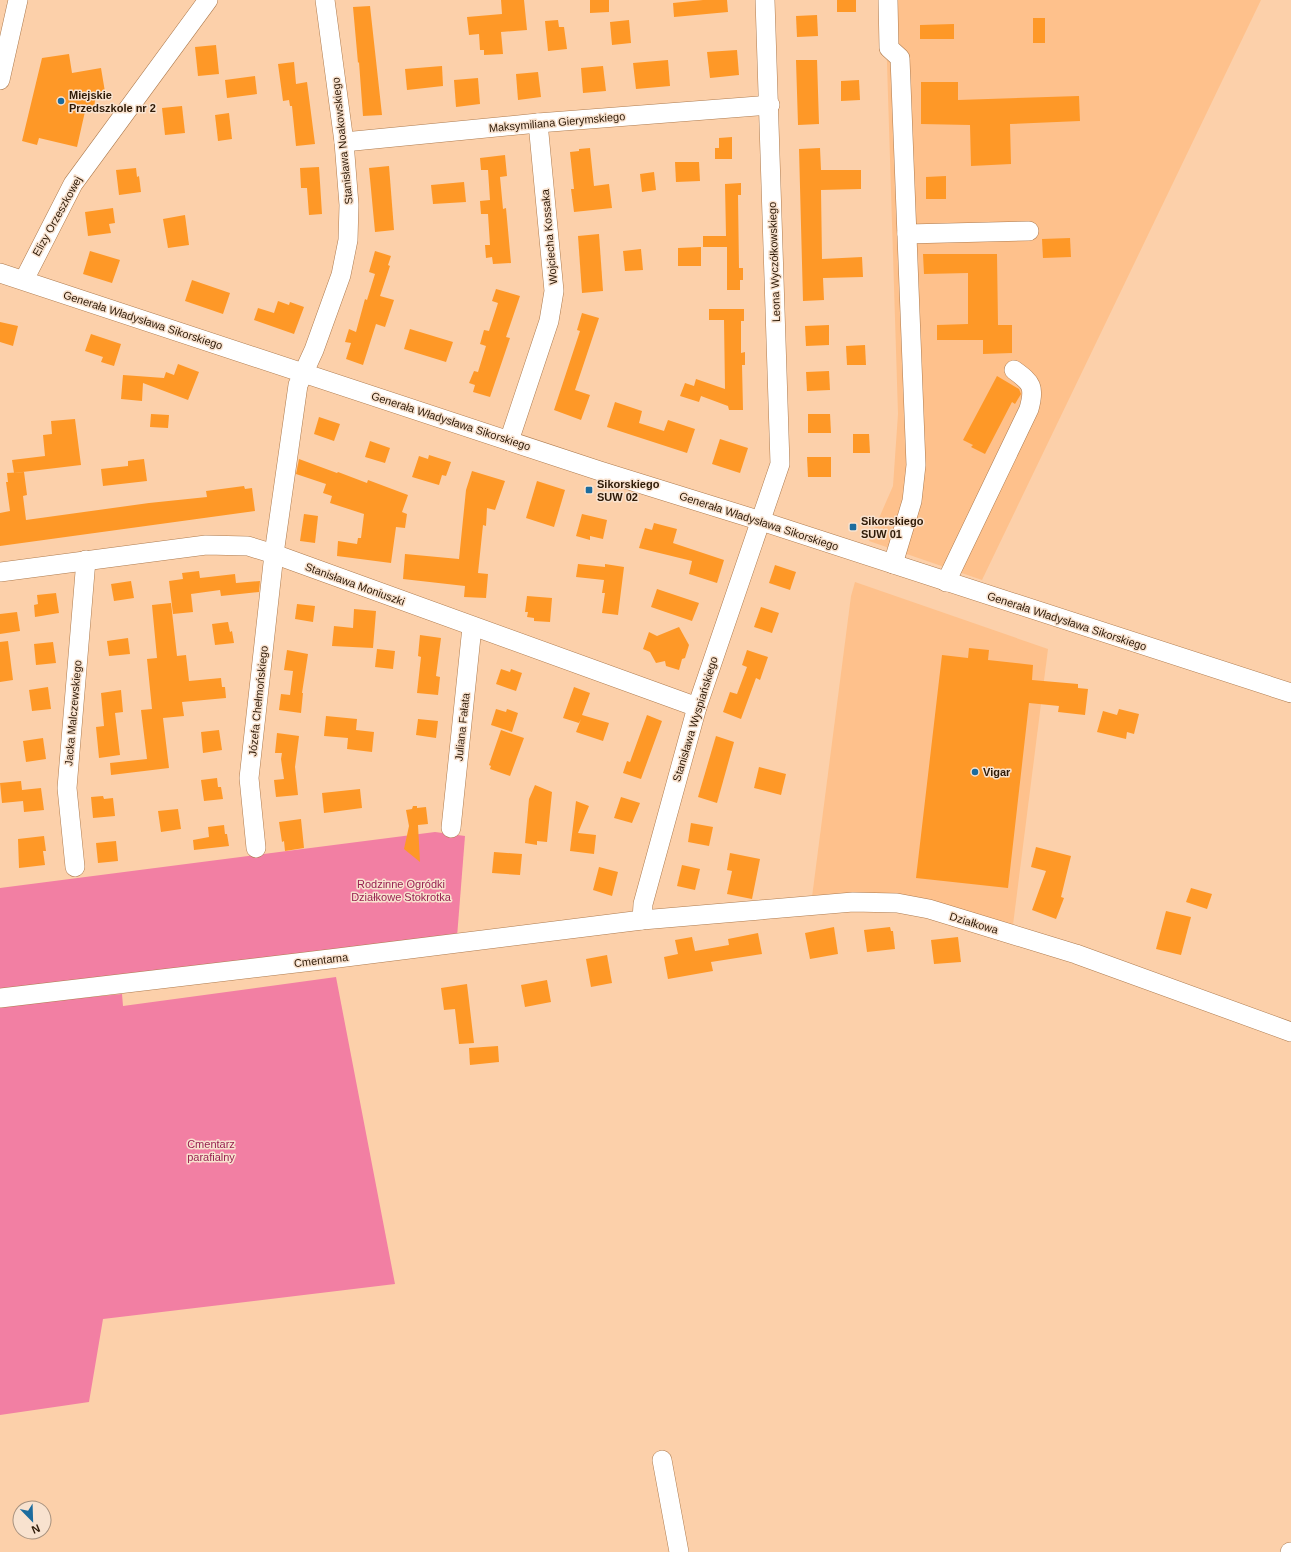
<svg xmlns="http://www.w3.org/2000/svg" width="1291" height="1552" font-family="Arial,sans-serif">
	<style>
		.built { fill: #fec18c }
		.green { fill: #f27fa3 }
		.building { fill: #fe9827 }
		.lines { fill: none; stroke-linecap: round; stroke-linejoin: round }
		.minor-casing { stroke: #ae7b4e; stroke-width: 20 }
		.minor { stroke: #fff; stroke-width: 19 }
		.poi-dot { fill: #1c6c9e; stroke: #f8e2cf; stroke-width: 1.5 }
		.labels { text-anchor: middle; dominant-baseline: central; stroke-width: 3; stroke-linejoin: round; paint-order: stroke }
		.poi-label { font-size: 11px; font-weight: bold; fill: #2d1906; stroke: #f8e2cf; text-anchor: start }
		.street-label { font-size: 11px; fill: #2d1906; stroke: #f8e2cf }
		.park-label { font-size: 11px; fill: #972050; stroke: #f8e2cf }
	</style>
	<rect width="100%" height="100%" fill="#fcd0aa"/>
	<g class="built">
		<polygon points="885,0 1261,0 982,580 869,541 893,486 898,414"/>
		<polygon points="855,582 1048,649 1013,925 812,897 851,596"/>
	</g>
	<g class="green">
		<polygon points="435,832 465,836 457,937 0,990 0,888"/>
		<polygon points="336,977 395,1284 103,1319 89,1402 0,1415 0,1006 122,994 123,1006"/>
	</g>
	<g class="building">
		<polygon points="501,0 524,0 527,30 501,32 503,54 484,55 484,50 480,50 479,34 469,35 467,17 502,14"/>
		<polygon points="590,0 609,0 609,12 590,13"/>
		<polygon points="703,0 727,0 728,12 674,17 673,3"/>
		<rect x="837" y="0" width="19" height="12"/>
		<polygon points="370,6 382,115 363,116 359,62 358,63 353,7"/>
		<polygon points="817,15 818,36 797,37 796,16"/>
		<rect x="1033" y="18" width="12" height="25"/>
		<polygon points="558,20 559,27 564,27 567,49 548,51 545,21"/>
		<polygon points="629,20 631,43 612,45 610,22"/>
		<polygon points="954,24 954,39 920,39 920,25"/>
		<polygon points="216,45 219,74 198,76 195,47"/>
		<polygon points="737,50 739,75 710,78 707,52"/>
		<polygon points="69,54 72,73 101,68 105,92 96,93 94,108 86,107 77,147 39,138 37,145 22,141 42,58"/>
		<polygon points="668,60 670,86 636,89 633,63"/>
		<polygon points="796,60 817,60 819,124 798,125"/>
		<polygon points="294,62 296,84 307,82 315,144 296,146 292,106 290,106 289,100 283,101 278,64"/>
		<polygon points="442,66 443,86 407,90 405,69"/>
		<polygon points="603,66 606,91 583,93 581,68"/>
		<polygon points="538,72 541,97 518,100 516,74"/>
		<polygon points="255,76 257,94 227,98 225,80"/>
		<polygon points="478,78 480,104 456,107 454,80"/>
		<polygon points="859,80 860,100 841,101 841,81"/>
		<polygon points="921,82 958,82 958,100 1079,96 1080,121 1010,124 1011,164 971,166 970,125 921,124"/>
		<polygon points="182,106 185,133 165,135 162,108"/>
		<polygon points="229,113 232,139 218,141 215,115"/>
		<polygon points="732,137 732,159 715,159 715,148 719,148 719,138"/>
		<polygon points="590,148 594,186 609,184 612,208 574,212 571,189 574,189 570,152 579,151 579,149"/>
		<polygon points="820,148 821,170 861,170 861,189 821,190 822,259 862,257 863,277 823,278 824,300 803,301 799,149"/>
		<polygon points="505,155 507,176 500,177 503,209 506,208 511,263 493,264 492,257 486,258 485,245 490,245 488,214 481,214 480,201 490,200 488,170 481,170 480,158"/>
		<polygon points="675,162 699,162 700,181 676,182"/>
		<polygon points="389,166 394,230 375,232 369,168"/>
		<polygon points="319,167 322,214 309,215 307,188 301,188 300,168"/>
		<polygon points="136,168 137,177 139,176 141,192 119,195 116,170"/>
		<polygon points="654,172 656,190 642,192 640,174"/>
		<polygon points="946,176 946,199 926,199 926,177"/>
		<polygon points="464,182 466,202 433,204 431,185"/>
		<polygon points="741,183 741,195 738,195 739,268 743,268 743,280 740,280 740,290 727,290 727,247 703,247 703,236 726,236 725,184"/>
		<polygon points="113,208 115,223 109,224 111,233 88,236 85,212"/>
		<polygon points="185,215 189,245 168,248 163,219"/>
		<polygon points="599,234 603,291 582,293 578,236"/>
		<polygon points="1070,238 1071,257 1043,258 1042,239"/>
		<polygon points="701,247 701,266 678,266 678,248"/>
		<polygon points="641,249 643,270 625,271 623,251"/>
		<polygon points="90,251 120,260 112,283 83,274"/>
		<polygon points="375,251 391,256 388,265 390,266 380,296 394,300 385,327 376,324 363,365 346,359 351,343 345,342 349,329 356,332 365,299 367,300 375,274 369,272"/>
		<polygon points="923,254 997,254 998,325 1012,325 1012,353 983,354 983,340 937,340 937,325 968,324 968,273 924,274"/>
		<polygon points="192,280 230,293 223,314 185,301"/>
		<polygon points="496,289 520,296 506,337 510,338 490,397 473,392 475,385 469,383 474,371 478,372 486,346 480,344 484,330 489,331 498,303 492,301"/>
		<polygon points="278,301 289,305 290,302 304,307 294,334 254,320 258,308 274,313"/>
		<polygon points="709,309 744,309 744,321 741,321 741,353 745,352 745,365 742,365 743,410 729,410 728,406 701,396 699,402 680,396 685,383 694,386 696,379 725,389 724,320 709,320"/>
		<polygon points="582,313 599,318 575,390 590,395 581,420 554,410 580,331 577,330"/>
		<polygon points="0,322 18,326 13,346 0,342"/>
		<polygon points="829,325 829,345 806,346 805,326"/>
		<polygon points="410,329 453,342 446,362 404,349"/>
		<polygon points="91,334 121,344 114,366 101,362 103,357 85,351"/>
		<polygon points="865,345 866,365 847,365 846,346"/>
		<polygon points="178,364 199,372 188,400 143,383 142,401 121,399 123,375 164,378 166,372 174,375"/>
		<polygon points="829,371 830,390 807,391 806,372"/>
		<polygon points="997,376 1019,389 1021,394 1015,404 1012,402 985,454 971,447 973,445 963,440"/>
		<polygon points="615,402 642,411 639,423 664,431 668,420 695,429 687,453 607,427"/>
		<polygon points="151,414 169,415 168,428 150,427"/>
		<polygon points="808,414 830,414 831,433 808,433"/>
		<polygon points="319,417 340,424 334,441 314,434"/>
		<polygon points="75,419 81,465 14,473 12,460 45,456 43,435 52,434 51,421"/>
		<polygon points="853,434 869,434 870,453 853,453"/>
		<polygon points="720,439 748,448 740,473 712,464"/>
		<polygon points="370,441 390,448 385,463 365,457"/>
		<polygon points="429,455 451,462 446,476 442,475 439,485 412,477 419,456 428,459"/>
		<polygon points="807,457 831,457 831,477 808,477"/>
		<polygon points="144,459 147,481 103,486 101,469 128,466 128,461"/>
		<polygon points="299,459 337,473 338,472 367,483 368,480 408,495 402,512 407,514 405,528 396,527 391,563 337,556 338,541 357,544 358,538 361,538 364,514 330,503 332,496 323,493 326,484 296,474"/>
		<polygon points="472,471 505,481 495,510 487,508 486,526 483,525 478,573 488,574 486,598 464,597 465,586 403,579 405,554 459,559 466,490"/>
		<polygon points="24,472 27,495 23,496 26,520 149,503 207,497 206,491 244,486 245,489 252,488 255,511 0,546 0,513 10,511 6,482 8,482 7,473"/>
		<polygon points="537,481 565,490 554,527 526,518"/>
		<polygon points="304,514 318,516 315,543 300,541"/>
		<polygon points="582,514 607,520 603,539 590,536 590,540 576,536"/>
		<polygon points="654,523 677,529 673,543 724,560 717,583 689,574 692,561 639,548 645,528 652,530"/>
		<polygon points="578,564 605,567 605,564 624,567 618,615 602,613 605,593 602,593 604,580 576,577"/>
		<polygon points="775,565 796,572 790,590 769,583"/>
		<polygon points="199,571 200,578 235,574 236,583 260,581 259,592 221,596 220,590 191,594 193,612 173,614 169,581 183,579 182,573"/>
		<polygon points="131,581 134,598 114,601 111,584"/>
		<polygon points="657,589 699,603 692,621 651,607"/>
		<polygon points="56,593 59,613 35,617 34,605 38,604 37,595"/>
		<polygon points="527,596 552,598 550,622 534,621 534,618 527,617 528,612 525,612"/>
		<polygon points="171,603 177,656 186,655 189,681 221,678 222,687 225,687 226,698 182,702 184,716 163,718 169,768 111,775 110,763 147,759 141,710 152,709 147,659 157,658 152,605"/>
		<polygon points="297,604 315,606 313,622 295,619"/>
		<polygon points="761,607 779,613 772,633 754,627"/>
		<polygon points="354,609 376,611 373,648 332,646 334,626 353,628"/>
		<polygon points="17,612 20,631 0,634 0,614"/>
		<polygon points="228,622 230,632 232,631 234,643 215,645 212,624"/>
		<polygon points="679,627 689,645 685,658 682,659 679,670 666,666 665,661 656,663 650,652 643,649 649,632 657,636"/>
		<polygon points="420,635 441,638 436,676 440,677 438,695 417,693 421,657 418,656"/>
		<polygon points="128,638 130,654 109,656 107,641"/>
		<polygon points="8,641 13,680 0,682 0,642"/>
		<polygon points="53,642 56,663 36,665 34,644"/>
		<polygon points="969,648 989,650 988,660 1033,665 1032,680 1078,684 1078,688 1088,689 1085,715 1058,712 1059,706 1029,703 1008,888 916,878 942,655 968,658"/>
		<polygon points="377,649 395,651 393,669 375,667"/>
		<polygon points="287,650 308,654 302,693 303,693 301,713 279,710 281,694 290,695 293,671 284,670"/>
		<polygon points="747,650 768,657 760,680 756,678 741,719 723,712 730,692 737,694 747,667 742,665"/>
		<polygon points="501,669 510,672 511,669 522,673 516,691 496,684"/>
		<polygon points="48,687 51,709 32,711 29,690"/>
		<polygon points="574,687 590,693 582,715 609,723 603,741 576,732 581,719 579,723 563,718"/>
		<polygon points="121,690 123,712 115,713 120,755 99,758 96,727 104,726 101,693"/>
		<polygon points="496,709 506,712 507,709 518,713 512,732 491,725"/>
		<polygon points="1119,709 1139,714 1134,734 1127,732 1126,739 1097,732 1103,711 1117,715"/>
		<polygon points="647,715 662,721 641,779 623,773 627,761 630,762"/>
		<polygon points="326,716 357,719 356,730 374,732 372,752 347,749 348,738 324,736"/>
		<polygon points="418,719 438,721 436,738 416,735"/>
		<polygon points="219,730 222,750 203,753 201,732"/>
		<polygon points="501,730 524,738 510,776 490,769 491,766 489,765"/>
		<polygon points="277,733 299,736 295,767 298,795 276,797 274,780 284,779 281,759 282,753 275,753"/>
		<polygon points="716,736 734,742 717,803 698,797"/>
		<polygon points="43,738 46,759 26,762 23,741"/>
		<polygon points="759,767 786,774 781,795 754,788"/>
		<polygon points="217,778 218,787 221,787 223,799 204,801 201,780"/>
		<polygon points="21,781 22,790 41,788 44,810 24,812 23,801 2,803 0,783"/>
		<polygon points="535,785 552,792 547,842 537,841 537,845 525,843 529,799"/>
		<polygon points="360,789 362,808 324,813 322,793"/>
		<polygon points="103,796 104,799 113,798 115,816 93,818 91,797"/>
		<polygon points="621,797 640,803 632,823 614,818"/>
		<polygon points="576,801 589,806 578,833 596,835 594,854 570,851"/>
		<polygon points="413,806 417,806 417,808 426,807 428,824 418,825 420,862 404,849 409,826 406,810 412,809"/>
		<polygon points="178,809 181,829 161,832 158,811"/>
		<polygon points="301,819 304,848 285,851 284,841 282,842 279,822"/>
		<polygon points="691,823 713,827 709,846 688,842"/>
		<polygon points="224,825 225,834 227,834 229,846 194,850 193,840 209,837 208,827"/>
		<polygon points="44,836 46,851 43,851 45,865 19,868 18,839"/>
		<polygon points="116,841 118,861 98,863 96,843"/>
		<polygon points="1036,847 1071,856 1061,897 1064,898 1056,919 1032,910 1046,871 1031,867"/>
		<polygon points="494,852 522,854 520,875 492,873"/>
		<polygon points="730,853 760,859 752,899 727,894 732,871 727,870"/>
		<polygon points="682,865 700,869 695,890 677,886"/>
		<polygon points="599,867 618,872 612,896 593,890"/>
		<polygon points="1191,888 1212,894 1207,909 1186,902"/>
		<polygon points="1166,911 1191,917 1181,955 1156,949"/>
		<polygon points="834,927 838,954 810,959 805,933"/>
		<polygon points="890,927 891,931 893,931 895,949 867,952 864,930"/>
		<polygon points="758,933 762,954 711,962 713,971 668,979 664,957 678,954 675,940 692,937 695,951 729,945 728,939"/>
		<polygon points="958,937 961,962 934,964 931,940"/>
		<polygon points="607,955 612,983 591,987 586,959"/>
		<polygon points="547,980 551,1002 525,1007 521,985"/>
		<polygon points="467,984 474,1043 459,1044 455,1009 444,1010 441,988"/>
		<polygon points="498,1046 499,1062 470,1065 469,1048"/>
	</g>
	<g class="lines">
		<defs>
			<g id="minor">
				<polyline points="888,0 889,48 900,58 916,465 912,501 893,564"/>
				<polyline points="0,80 18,0"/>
				<polyline points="344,142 538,123 770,105"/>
				<polyline points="907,234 1029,231"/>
				<polyline points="0,273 600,471 761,521 1291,693"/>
				<polyline points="24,280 73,184 208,0"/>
				<polyline points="509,441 549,321 554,291 538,123"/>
				<polyline points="0,572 206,545 248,546 274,554 697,707"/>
				<path d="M 946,582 L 1029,409 C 1035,387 1032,383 1014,370"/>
				<polyline points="451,828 472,627"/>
				<polyline points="256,848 249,778 274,554 298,385 314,350 341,275 348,240 349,205 344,142 325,0"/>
				<polyline points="75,867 67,788 86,560"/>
				<polyline points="642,920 643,904 697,707 780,464 765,0"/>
				<polyline points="0,998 330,959 642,920 853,902 897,903 929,909 1076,954 1291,1032"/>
				<polyline points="662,1460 679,1552"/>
				<polyline points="1290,1552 1291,1552"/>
			</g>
		</defs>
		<use href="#minor" class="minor-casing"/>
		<use href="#minor" class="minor"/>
	</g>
	<g class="poi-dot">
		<circle cx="61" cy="101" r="4"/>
		<rect x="585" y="486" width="8" height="8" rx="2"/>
		<rect x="849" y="523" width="8" height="8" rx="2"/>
		<circle cx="975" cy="772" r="4"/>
	</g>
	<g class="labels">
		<g class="poi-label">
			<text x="69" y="95">Miejskie<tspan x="69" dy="13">Przedszkole nr 2</tspan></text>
			<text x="597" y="484">Sikorskiego<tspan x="597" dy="13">SUW 02</tspan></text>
			<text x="861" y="521">Sikorskiego<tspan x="861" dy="13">SUW 01</tspan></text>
			<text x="983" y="772">Vigar</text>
		</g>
		<g class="street-label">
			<text transform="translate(557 122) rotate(-5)">Maksymiliana Gierymskiego</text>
			<text transform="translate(342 141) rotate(-96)">Stanisława Noakowskiego</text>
			<text transform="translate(57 216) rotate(-61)">Elizy Orzeszkowej</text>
			<text transform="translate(549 237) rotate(-95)">Wojciecha Kossaka</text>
			<text transform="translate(774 262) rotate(-92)">Leona Wyczółkowskiego</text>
			<text transform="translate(143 320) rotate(18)">Generała Władysława Sikorskiego</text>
			<text transform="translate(451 421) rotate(18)">Generała Władysława Sikorskiego</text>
			<text transform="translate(759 521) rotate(18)">Generała Władysława Sikorskiego</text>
			<text transform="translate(355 584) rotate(20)">Stanisława Moniuszki</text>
			<text transform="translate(1067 621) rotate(18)">Generała Władysława Sikorskiego</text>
			<text transform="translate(258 701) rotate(-84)">Józefa Chełmońskiego</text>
			<text transform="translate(73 713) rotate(-85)">Jacka Malczewskiego</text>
			<text transform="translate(695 719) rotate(-73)">Stanisława Wyspiańskiego</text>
			<text transform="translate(462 727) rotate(-84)">Juliana Fałata</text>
			<text transform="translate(974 923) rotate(17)">Działkowa</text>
			<text transform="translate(321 960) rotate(-7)">Cmentarna</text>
		</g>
		<g class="park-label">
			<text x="401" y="884">Rodzinne Ogródki<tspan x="401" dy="13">Działkowe Stokrotka</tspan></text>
			<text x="211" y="1144">Cmentarz<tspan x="211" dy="13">parafialny</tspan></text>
		</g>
	</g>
	<g transform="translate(32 1520) rotate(157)"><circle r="19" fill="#f8e2cf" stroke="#a7927f"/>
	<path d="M0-3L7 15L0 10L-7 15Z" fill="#1c6c9e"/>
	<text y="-6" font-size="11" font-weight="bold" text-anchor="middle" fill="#2d1906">N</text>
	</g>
</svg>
